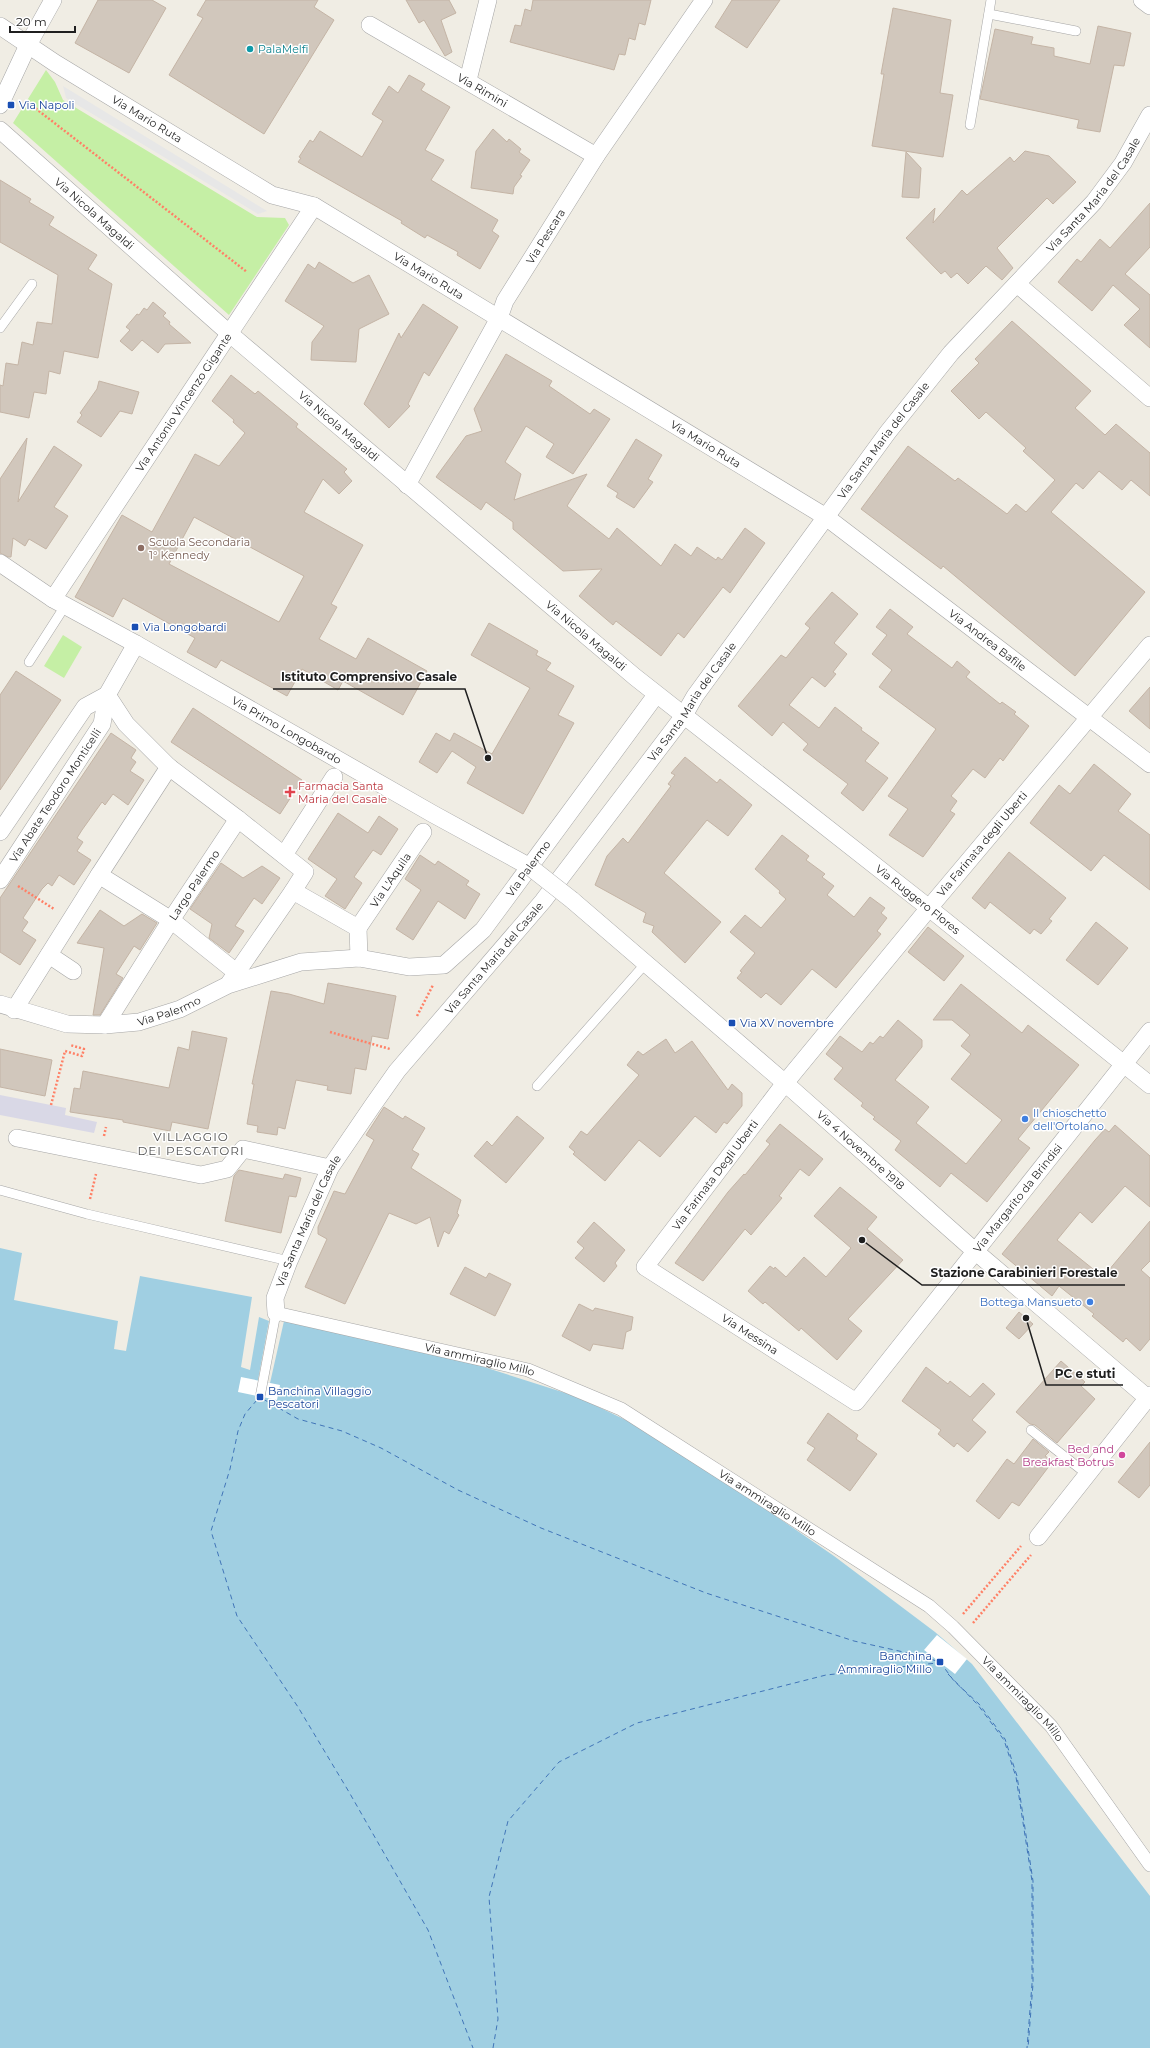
<svg xmlns="http://www.w3.org/2000/svg" width="1150" height="2048" font-family="Montserrat,sans-serif">
	<style>
		.grass { fill: #c5efa5 }
		.parking { fill: #e7e7e7 }
		.plaza { fill: #d9d8e6 }
		.water { fill: #a0cfe2 }
		.pier { fill: #fff }
		.lines { fill: none; stroke-linecap: round; stroke-linejoin: round }
		.ferry { stroke: #4175b8; stroke-width: 1; stroke-dasharray: 5 4; stroke-linecap: butt }
		.building { fill: #d1c7bc; stroke: #c4b4a5; fill-rule: evenodd }
		.service-casing { stroke: #a6a6a6; stroke-width: 10 }
		.pedestrian-casing { stroke: #a6a6a6; stroke-width: 14 }
		.minor-casing { stroke: #a6a6a6; stroke-width: 18 }
		.path { stroke: #ff8066; stroke-width: 2.5; stroke-dasharray: 2 2; stroke-linecap: butt }
		.service { stroke: #fff; stroke-width: 9 }
		.pedestrian { stroke: #fff; stroke-width: 13 }
		.minor { stroke: #fff; stroke-width: 17 }
		.minor-bridge-casing { stroke: #a6a6a6; stroke-width: 18; stroke-linecap: butt }
		.minor-bridge { stroke: #fff; stroke-width: 17 }
		.culture-dot { fill: #0f9aa8; stroke: #fff; stroke-width: 1.5 }
		.transit-dot { fill: #1a4fb4; stroke: #fff; stroke-width: 1.5 }
		.education-dot { fill: #8d6e63; stroke: #fff; stroke-width: 1.5 }
		.health-dot { fill: #e0444e; stroke: #fff; stroke-width: 1.5 }
		.shop-dot { fill: #3f7fe0; stroke: #fff; stroke-width: 1.5 }
		.hotel-dot { fill: #d1479c; stroke: #fff; stroke-width: 1.5 }
		.labels { text-anchor: middle; dominant-baseline: central; stroke-width: 3; stroke-linejoin: round; paint-order: stroke }
		.culture-label { font-size: 11px; fill: #0d838f; stroke: #fff; text-anchor: start }
		.street-label { font-size: 11px; fill: #1f1f1f; stroke: #fff }
		.transit-label { font-size: 11px; fill: #164399; stroke: #fff; text-anchor: start }
		.education-label { font-size: 11px; fill: #785e54; stroke: #fff; text-anchor: start }
		.health-label { font-size: 11px; fill: #be3a42; stroke: #fff; text-anchor: start }
		.shop-label { font-size: 11px; fill: #366cbe; stroke: #fff; text-anchor: start }
		.hotel-label { font-size: 11px; fill: #b23c85; stroke: #fff; text-anchor: end }
		.neighbourhood-label { font-size: 12px; letter-spacing: 1px; fill: #525252; stroke: #fff }
		.leader { fill: none; stroke: #1f1f1f; stroke-width: 1.5 }
		.callout-dot { fill: #1f1f1f; stroke: #fff; stroke-width: 1.5 }
		.callout-label { font-size: 12px; text-anchor: middle; font-weight: bold; fill: #1f1f1f; stroke: #fff; stroke-width: 3; stroke-linejoin: round; paint-order: stroke }
	</style>
	<rect width="100%" height="100%" fill="#f0ede4"/>
	<g class="grass">
		<polygon points="46,70 55,82 63,100 257,217 285,218 289,225 229,315 13,123"/>
		<polygon points="63,635 82,647 64,678 44,666"/>
	</g>
	<polygon class="parking" points="63,86 267,211 258,214 66,98"/>
	<polygon class="plaza" points="0,1095 66,1108 65,1115 97,1122 94,1133 0,1115"/>
	<polygon class="water" points="0,1248 22,1253 14,1300 118,1321 114,1349 126,1351 140,1276 252,1297 241,1367 250,1370 259,1317 269,1321 258,1380 270,1383 284,1321 465,1361 578,1397 638,1426 690,1457 834,1556 935,1632 972,1664 1150,1896 1150,2048 0,2048"/>
	<g class="pier">
		<polygon points="241,1377 280,1385 277,1400 238,1392"/>
		<polygon points="937,1635 967,1659 955,1674 924,1650"/>
	</g>
	<g class="lines">
		<g class="ferry">
			<polyline points="263,1399 298,1419 342,1431 381,1448 458,1490 541,1528 706,1593 854,1641 917,1655 940,1662 954,1681 979,1704 1005,1739 1017,1776 1033,1881 1033,1984 1028,2048"/>
			<polyline points="257,1400 245,1414 238,1431 230,1469 211,1531 237,1616 298,1707 349,1792 428,1930 473,2048"/>
			<polyline points="948,1674 978,1705 1004,1740 1016,1777 1032,1881 1032,1984 1027,2048"/>
			<polyline points="493,2048 498,2019 489,1897 508,1821 559,1762 637,1723 826,1675 937,1663"/>
		</g>
	</g>
	<g class="building">
		<polygon points="98,0 152,0 166,8 129,73 75,43"/>
		<polygon points="206,0 318,0 314,7 334,20 264,134 169,75 203,18 197,15"/>
		<polygon points="406,0 449,0 456,13 441,20 452,52 445,56 424,20 419,23"/>
		<polygon points="533,0 651,0 645,25 639,23 635,40 629,38 625,55 619,54 614,70 510,42 515,25 521,26 525,9 531,11"/>
		<polygon points="732,0 780,0 747,48 715,27"/>
		<polygon points="893,8 951,20 940,93 953,95 943,157 872,146 884,74 881,74"/>
		<polygon points="1098,26 1131,33 1124,66 1114,65 1100,132 1077,128 1079,120 980,99 995,29 1033,37 1031,44 1054,48 1054,56 1090,64"/>
		<polygon points="409,75 425,84 421,90 450,107 425,150 444,160 431,180 498,220 492,231 499,236 480,269 457,255 458,252 427,235 425,238 401,223 402,221 298,162 301,158 299,157 310,140 313,142 320,131 362,157 383,121 372,114 389,86 398,93"/>
		<polygon points="493,129 507,142 509,139 521,149 519,152 530,160 520,175 522,176 514,187 513,194 471,188 476,151"/>
		<polygon points="1025,151 1049,156 1076,182 1053,204 1047,198 997,248 1013,268 1002,280 986,266 968,284 957,273 951,278 945,271 941,274 906,238 935,208 933,223 962,190 967,195 1010,157 1014,162"/>
		<polygon points="906,152 921,168 919,198 902,197"/>
		<polygon points="0,180 31,199 29,202 54,217 49,225 97,255 88,269 112,284 98,358 64,351 60,374 49,371 46,394 34,392 29,418 0,412 0,385 3,386 6,363 18,365 22,342 33,345 37,322 52,324 58,275 0,242"/>
		<polygon points="1150,203 1150,247 1125,274 1150,295 1150,348 1124,325 1140,309 1113,285 1092,311 1058,282 1077,259 1081,262 1100,239 1110,248"/>
		<polygon points="319,262 353,283 369,275 389,314 359,329 356,362 311,360 312,342 324,326 285,301 308,264 315,269"/>
		<polygon points="153,302 166,313 163,316 170,322 169,324 191,343 165,344 158,353 142,340 132,351 120,341 130,330 126,327 137,314 139,315 144,308 147,310"/>
		<polygon points="423,304 458,327 429,376 424,372 408,404 410,406 389,428 364,404 399,333 401,338"/>
		<polygon points="1012,321 1091,391 1075,408 1105,435 1116,424 1150,453 1150,496 1131,480 1122,490 1099,471 1083,489 1076,483 1051,512 1145,592 1075,676 943,566 941,569 861,509 908,446 955,481 958,478 1007,514 1016,504 1026,512 1055,480 1023,451 1026,448 986,412 979,419 951,391 979,363 975,359"/>
		<polygon points="506,354 552,381 549,386 590,414 594,409 610,419 573,474 546,457 554,444 526,426 505,462 521,474 514,500 587,474 567,506 609,539 617,528 661,566 675,544 691,556 697,547 716,560 718,557 722,560 745,528 765,543 730,593 723,587 684,638 678,633 661,656 616,621 613,625 579,596 602,569 563,571 513,529 513,522 486,502 481,510 436,477 466,436 482,431 474,409"/>
		<path d="M 231,375 L 255,394 L 258,391 L 298,424 L 296,427 L 347,469 L 344,472 L 352,481 L 339,494 L 323,479 L 304,512 L 363,545 L 331,604 L 337,607 L 319,639 L 356,659 L 368,638 L 427,671 L 403,715 L 343,681 L 338,690 L 302,669 L 287,696 L 221,660 L 216,668 L 187,652 L 195,638 L 123,598 L 113,617 L 75,597 L 122,515 L 152,532 L 195,454 L 219,466 L 245,433 L 233,422 L 234,420 L 212,401 ZM 194,517 L 304,576 L 279,622 L 169,564 Z"/>
		<polygon points="99,381 139,392 132,414 120,411 101,437 77,422 82,415 80,413 97,389"/>
		<polygon points="27,438 18,502 54,446 82,465 54,507 68,516 46,549 29,539 25,546 13,538 11,557 8,557 0,553 0,479"/>
		<polygon points="636,439 662,455 648,479 653,482 634,508 616,497 618,493 607,486"/>
		<polygon points="832,592 858,614 834,643 847,654 833,672 836,674 825,687 812,677 789,705 819,728 835,707 862,728 861,730 879,743 865,761 888,778 863,811 841,793 848,784 803,750 808,744 783,722 772,736 738,706 781,655 786,658 810,628 805,624"/>
		<polygon points="890,609 913,627 907,634 952,668 957,661 970,672 966,677 1000,704 1002,702 1016,712 1014,714 1029,726 1003,761 1000,758 985,778 973,769 951,796 957,801 950,811 955,814 923,857 889,835 908,809 888,796 936,729 879,687 892,670 872,654 887,635 876,627"/>
		<polygon points="489,623 538,651 536,655 551,663 546,670 574,686 558,715 574,723 523,814 467,783 476,767 452,751 437,773 419,762 436,733 450,741 454,733 492,754 530,688 471,655"/>
		<polygon points="16,671 61,700 0,790 0,695"/>
		<polygon points="1150,687 1150,729 1129,711"/>
		<polygon points="193,708 302,780 280,814 171,742"/>
		<polygon points="111,733 136,750 131,758 136,762 130,771 144,780 128,805 113,794 105,805 102,802 82,830 77,838 83,842 77,851 91,860 74,885 59,875 52,886 48,883 42,889 23,918 28,922 22,931 36,940 20,965 0,952 0,898"/>
		<polygon points="685,757 717,783 720,779 752,805 728,836 707,820 664,873 721,922 685,963 652,932 654,926 643,922 646,913 595,885 607,856 623,838 628,843 671,786 668,784 675,775 671,773"/>
		<polygon points="1094,764 1131,794 1118,811 1150,835 1150,890 1104,855 1091,871 1030,823 1059,785 1070,794"/>
		<polygon points="338,813 368,833 379,816 398,829 381,855 373,850 354,877 362,883 345,909 325,896 337,879 308,859"/>
		<polygon points="782,835 809,856 806,860 825,874 822,877 834,886 827,895 854,917 870,897 885,908 881,913 887,918 877,931 881,934 836,988 812,969 781,1005 766,993 761,998 737,978 742,972 740,971 755,953 730,932 745,915 761,928 786,899 779,893 780,891 755,869"/>
		<polygon points="1009,852 1066,898 1049,919 1052,921 1041,934 1034,929 1030,934 990,902 985,909 972,898"/>
		<polygon points="420,855 435,865 438,861 469,881 466,885 480,894 465,919 438,901 413,940 396,929 421,890 405,879"/>
		<polygon points="221,863 243,878 262,866 280,878 262,904 254,898 235,926 244,931 229,953 209,938 212,924 190,909"/>
		<polygon points="100,910 124,926 142,914 157,923 140,950 134,946 116,974 123,978 100,1015 93,1015 104,948 77,943"/>
		<polygon points="1096,922 1128,948 1098,985 1066,960"/>
		<polygon points="928,927 964,956 944,981 908,952"/>
		<polygon points="328,983 396,996 388,1039 372,1036 366,1070 355,1068 351,1094 327,1090 328,1086 296,1080 285,1129 278,1127 277,1135 257,1132 258,1126 247,1124 254,1084 252,1084 271,991 289,994 324,1004"/>
		<polygon points="961,984 1022,1033 1028,1025 1079,1065 1018,1139 1030,1148 987,1202 951,1173 940,1187 895,1150 901,1141 873,1119 875,1117 861,1106 863,1103 834,1079 843,1068 826,1054 840,1036 862,1052 870,1042 873,1044 880,1036 883,1038 898,1020 922,1040 922,1047 895,1080 929,1107 916,1123 966,1164 1002,1120 951,1079 971,1054 961,1046 970,1035 952,1020 933,1020"/>
		<polygon points="192,1031 227,1038 208,1129 172,1122 170,1131 123,1122 123,1120 70,1112 74,1088 80,1089 83,1071 169,1088 178,1047 189,1050"/>
		<polygon points="666,1039 675,1053 692,1041 728,1090 732,1084 742,1093 742,1106 727,1124 724,1122 716,1133 695,1116 660,1157 639,1140 605,1181 573,1154 575,1152 569,1147 581,1131 587,1135 639,1075 627,1065 638,1051 643,1055"/>
		<polygon points="0,1049 52,1060 45,1096 0,1087"/>
		<polygon points="384,1107 403,1119 405,1116 425,1128 412,1150 419,1154 411,1168 461,1200 457,1213 459,1215 449,1234 444,1231 438,1247 430,1217 416,1224 389,1213 345,1304 305,1287 327,1239 318,1234 318,1227 334,1191 345,1194 374,1140 366,1135"/>
		<polygon points="517,1116 544,1138 506,1183 474,1156 487,1141 492,1146"/>
		<polygon points="780,1124 823,1159 809,1176 800,1169 779,1196 782,1198 751,1235 745,1229 703,1281 675,1263 728,1192 744,1174 745,1175 770,1144 766,1141"/>
		<polygon points="1115,1125 1150,1156 1150,1207 1125,1186 1092,1223 1080,1212 1057,1240 1103,1277 1150,1221 1150,1261 1141,1270 1150,1278 1150,1339 1140,1351 1126,1338 1123,1342 1092,1316 1094,1314 1059,1286 1052,1296 1002,1254 1095,1140 1105,1129 1109,1132"/>
		<polygon points="239,1170 283,1179 285,1174 301,1178 296,1197 289,1196 281,1233 225,1221 234,1176"/>
		<polygon points="840,1187 877,1217 867,1229 903,1260 848,1319 862,1331 837,1360 801,1328 799,1331 765,1302 763,1304 748,1291 770,1266 774,1269 775,1267 786,1277 804,1257 826,1277 851,1248 814,1216"/>
		<polygon points="594,1222 625,1250 615,1263 617,1266 604,1282 575,1258 584,1248 577,1242"/>
		<polygon points="465,1267 486,1278 489,1273 511,1284 495,1316 450,1294"/>
		<polygon points="579,1304 593,1311 595,1308 633,1317 631,1330 626,1332 623,1349 593,1344 590,1351 562,1336"/>
		<polygon points="1019,1312 1033,1324 1019,1339 1006,1328"/>
		<polygon points="1061,1361 1085,1382 1081,1386 1095,1399 1057,1443 1035,1425 1030,1424 1016,1412"/>
		<polygon points="926,1367 948,1384 950,1381 970,1397 983,1383 995,1394 972,1420 986,1432 968,1452 957,1443 954,1447 938,1434 941,1430 902,1401"/>
		<polygon points="828,1413 858,1435 856,1439 877,1454 850,1491 807,1460 815,1448 807,1443"/>
		<polygon points="1033,1439 1049,1452 1045,1456 1053,1461 1019,1506 1012,1502 999,1519 976,1501 1007,1459 1014,1464"/>
		<polygon points="1150,1442 1150,1485 1139,1498 1118,1482"/>
	</g>
	<g class="lines">
		<defs>
			<g id="service">
				<polyline points="989,14 1076,31"/>
				<polyline points="970,125 991,0"/>
				<polyline points="0,328 32,284"/>
				<polyline points="29,662 65,606"/>
				<polyline points="537,1086 646,963"/>
				<polyline points="0,1190 87,1214 289,1261"/>
				<polyline points="260,1397 276,1313"/>
				<polyline points="1031,1430 1088,1475"/>
			</g>
			<g id="pedestrian">
				<path id="s1" d="M 276,1313 L 528,1370 L 621,1409 L 929,1606 L 953,1627 L 1051,1726 L 1150,1865"/>
			</g>
			<g id="minor">
				<polyline points="1142,0 1150,6"/>
				<path id="s2" d="M 370,25 L 596,156"/>
				<path id="s3" d="M 0,26 L 55,63 L 272,195 L 314,206 L 826,517 L 1150,764"/>
				<polyline points="468,80 488,0"/>
				<polyline points="0,105 28,45 53,0"/>
				<path id="s4" d="M 0,130 L 230,334 L 635,677 L 929,908 L 1150,1085"/>
				<polyline points="1017,284 1150,398"/>
				<path id="s5" d="M 407,485 L 499,318 L 505,301 L 596,156 L 704,0"/>
				<path id="s6" d="M 0,563 L 53,599 L 136,644 L 433,814 L 530,867"/>
				<path id="s7" d="M 53,599 L 314,206"/>
				<path id="s8" d="M 1150,645 L 929,908 L 785,1083 L 645,1267 L 856,1402 L 1150,1031"/>
				<polyline points="107,695 126,724 169,767 238,819 305,872 293,891"/>
				<polyline points="0,832 85,707 107,695"/>
				<polyline points="284,855 334,777"/>
				<polyline points="99,875 169,767"/>
				<path id="s9" d="M 0,880 L 102,724 L 107,695 L 136,644"/>
				<path id="s10" d="M 572,900 L 785,1083 L 976,1252 L 1150,1400"/>
				<path id="s11" d="M 358,928 L 423,832"/>
				<polyline points="49,955 73,971"/>
				<polyline points="230,982 293,891 358,928 359,958"/>
				<path id="s12" d="M 0,1004 L 67,1024 L 105,1025 L 139,1022 L 180,1009 L 228,985 L 301,962 L 359,958 L 409,967 L 444,965 L 483,930 L 656,695"/>
				<polyline points="14,1010 99,875 171,920 236,972"/>
				<path id="s13" d="M 105,1025 L 171,920 L 238,819"/>
				<polyline points="17,1138 201,1175 227,1169 243,1149 330,1168"/>
				<path id="s14" d="M 276,1313 L 275,1298 L 289,1261 L 330,1168 L 373,1105 L 397,1071 L 543,901 L 683,717 L 695,696 L 888,432 L 951,353 L 1094,202 L 1123,163 L 1150,115"/>
				<polyline points="1038,1537 1150,1395"/>
			</g>
		</defs>
		<use href="#service" class="service-casing"/>
		<use href="#pedestrian" class="pedestrian-casing"/>
		<use href="#minor" class="minor-casing"/>
		<g class="path">
			<polyline points="26,101 247,272"/>
			<polyline points="18,886 54,909"/>
			<polyline points="417,1016 433,985"/>
			<polyline points="330,1032 390,1049"/>
			<polyline points="51,1105 65,1051 82,1056 84,1049 70,1045"/>
			<polyline points="104,1136 106,1127"/>
			<polyline points="90,1199 96,1174"/>
			<polyline points="963,1614 1021,1546"/>
			<polyline points="973,1623 1031,1555"/>
		</g>
		<use href="#service" class="service"/>
		<use href="#pedestrian" class="pedestrian"/>
		<use href="#minor" class="minor"/>
		<defs>
			<polyline id="minor-bridge" points="530,867 572,900"/>
		</defs>
		<use href="#minor-bridge" class="minor-bridge-casing"/>
		<use href="#minor-bridge" class="minor-bridge"/>
	</g>
	<circle class="culture-dot" cx="250" cy="49" r="4"/>
	<g class="transit-dot">
		<rect x="7" y="101" width="8" height="8" rx="2"/>
		<rect x="131" y="623" width="8" height="8" rx="2"/>
		<rect x="728" y="1019" width="8" height="8" rx="2"/>
		<rect x="256" y="1393" width="8" height="8" rx="2"/>
		<rect x="936" y="1658" width="8" height="8" rx="2"/>
	</g>
	<circle class="education-dot" cx="141" cy="548" r="4"/>
	<path class="health-dot" d="M288 786h4v4h4v4h-4v4h-4v-4h-4v-4h4z"/>
	<g class="shop-dot">
		<circle cx="1025" cy="1119" r="4"/>
		<circle cx="1090" cy="1302" r="4"/>
	</g>
	<circle class="hotel-dot" cx="1122" cy="1455" r="4"/>
	<g class="labels">
		<g class="culture-label">
			<text x="258" y="49">PalaMelfi</text>
		</g>
		<g class="street-label">
			<text stroke="none"><textPath href="#s2" startOffset="130">Via Rimini</textPath></text>
			<text stroke="none"><textPath href="#s3" startOffset="174">Via Mario Ruta</textPath></text>
			<text stroke="none"><textPath href="#s14" startOffset="1395">Via Santa Maria del Casale</textPath></text>
			<text stroke="none"><textPath href="#s4" startOffset="126">Via Nicola Magaldi</textPath></text>
			<text stroke="none"><textPath href="#s5" startOffset="285">Via Pescara</textPath></text>
			<text stroke="none"><textPath href="#s3" startOffset="498">Via Mario Ruta</textPath></text>
			<text stroke="none"><textPath href="#s7" startOffset="236">Via Antonio Vincenzo Gigante</textPath></text>
			<text stroke="none"><textPath href="#s4" startOffset="450">Via Nicola Magaldi</textPath></text>
			<text stroke="none"><textPath href="#s14" startOffset="1071">Via Santa Maria del Casale</textPath></text>
			<text stroke="none"><textPath href="#s3" startOffset="822">Via Mario Ruta</textPath></text>
			<text stroke="none"><textPath href="#s4" startOffset="774">Via Nicola Magaldi</textPath></text>
			<text stroke="none"><textPath href="#s3" startOffset="1166">Via Andrea Bafile</textPath></text>
			<text stroke="none"><textPath href="#s14" startOffset="747">Via Santa Maria del Casale</textPath></text>
			<text stroke="none"><textPath href="#s6" startOffset="332">Via Primo Longobardo</textPath></text>
			<text stroke="none"><textPath href="#s9" startOffset="101">Via Abate Teodoro Monticelli</textPath></text>
			<text transform="translate(982 844) rotate(-50)">Via Farinata degli Uberti</text>
			<text stroke="none"><textPath href="#s12" startOffset="588">Via Palermo</textPath></text>
			<text stroke="none"><textPath href="#s11" startOffset="58">Via L'Aquila</textPath></text>
			<text stroke="none"><textPath href="#s13" startOffset="166">Largo Palermo</textPath></text>
			<text stroke="none"><textPath href="#s4" startOffset="1198">Via Ruggero Flores</textPath></text>
			<text stroke="none"><textPath href="#s14" startOffset="423">Via Santa Maria del Casale</textPath></text>
			<text stroke="none"><textPath href="#s12" startOffset="174">Via Palermo</textPath></text>
			<text stroke="none"><textPath href="#s10" startOffset="382">Via 4 Novembre 1918</textPath></text>
			<text transform="translate(715 1175) rotate(-53)">Via Farinata Degli Uberti</text>
			<text stroke="none"><textPath href="#s8" startOffset="1312">Via Margarito da Brindisi</textPath></text>
			<text stroke="none"><textPath href="#s14" startOffset="99">Via Santa Maria del Casale</textPath></text>
			<text stroke="none"><textPath href="#s8" startOffset="926">Via Messina</textPath></text>
			<text stroke="none"><textPath href="#s1" startOffset="209">Via ammiraglio Millo</textPath></text>
			<text stroke="none"><textPath href="#s1" startOffset="533">Via ammiraglio Millo</textPath></text>
			<text stroke="none"><textPath href="#s1" startOffset="857">Via ammiraglio Millo</textPath></text>
		</g>
		<g class="transit-label">
			<text x="19" y="105">Via Napoli</text>
			<text x="143" y="627">Via Longobardi</text>
			<text x="740" y="1023">Via XV novembre</text>
			<text x="268" y="1391">Banchina Villaggio<tspan x="268" dy="13">Pescatori</tspan></text>
			<text x="932" y="1656" text-anchor="end">Banchina<tspan x="932" dy="13">Ammiraglio Millo</tspan></text>
		</g>
		<g class="education-label">
			<text x="149" y="542">Scuola Secondaria<tspan x="149" dy="13">1° Kennedy</tspan></text>
		</g>
		<g class="health-label">
			<text x="298" y="786">Farmacia Santa<tspan x="298" dy="13">Maria del Casale</tspan></text>
		</g>
		<g class="shop-label">
			<text x="1033" y="1113">Il chioschetto<tspan x="1033" dy="13">dell'Ortolano</tspan></text>
			<text x="1082" y="1302" text-anchor="end">Bottega Mansueto</text>
		</g>
		<g class="hotel-label">
			<text x="1114" y="1449">Bed and<tspan x="1114" dy="13">Breakfast Botrus</tspan></text>
		</g>
		<g class="neighbourhood-label">
			<text x="191" y="1136">VILLAGGIO<tspan x="191" dy="14">DEI PESCATORI</tspan></text>
		</g>
	</g>
	<path class="leader" d="M488 758L465 689H273M862 1240L922 1285H1125M1026 1318L1046 1385H1123"/>
	<g class="callout-dot">
		<circle cx="488" cy="758" r="4"/>
		<circle cx="862" cy="1240" r="4"/>
		<circle cx="1026" cy="1318" r="4"/>
	</g>
	<g class="callout-label">
		<text x="369" y="681">Istituto Comprensivo Casale</text>
		<text x="1024" y="1277">Stazione Carabinieri Forestale</text>
		<text x="1085" y="1378">PC e stuti</text>
	</g>
	<path d="M10 26v6h65v-6" fill="none" stroke="#1f1f1f" stroke-width="2"/>
	<text x="16" y="26" font-size="12" fill="#1f1f1f" stroke="#ffffff" stroke-width="3" paint-order="stroke">20 m</text>
</svg>
